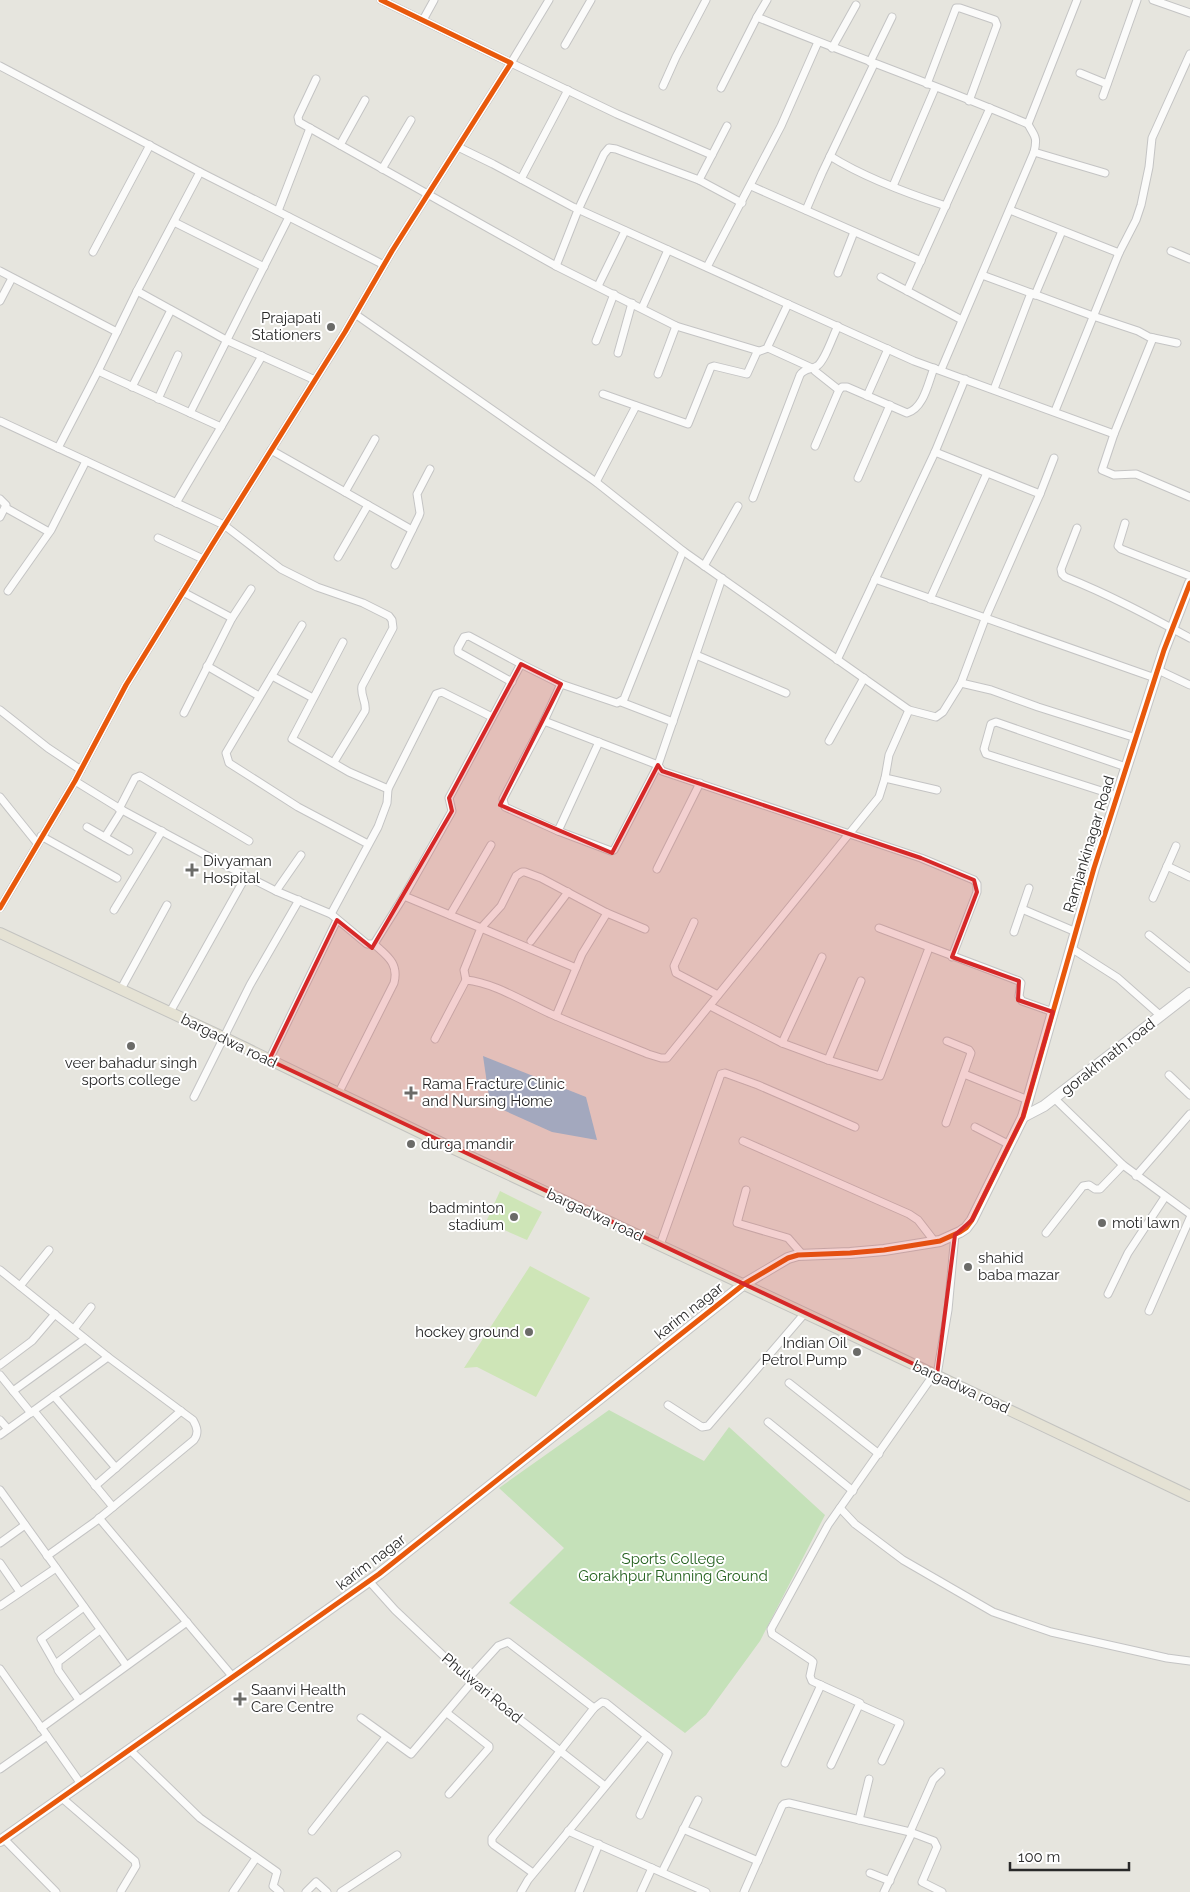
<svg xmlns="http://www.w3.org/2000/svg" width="1190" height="1892" font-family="Raleway,sans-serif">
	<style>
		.green { fill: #c5e1b9 }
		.pitch { fill: #cee5b7 }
		.water { fill: #96c8e4 }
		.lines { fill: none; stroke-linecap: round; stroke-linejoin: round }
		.street-casing { stroke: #c4c4c4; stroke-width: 9 }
		.secondary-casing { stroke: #c4c4c4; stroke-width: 12 }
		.primary-casing { stroke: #c3c3c0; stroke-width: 12 }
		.street { stroke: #fbfbfa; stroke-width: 7 }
		.secondary { stroke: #fbfbfa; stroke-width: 10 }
		.primary { stroke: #e5e2d4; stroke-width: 10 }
		.cycleway-casing { stroke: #fff; stroke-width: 8 }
		.cycleway { stroke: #e8590c; stroke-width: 5 }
		.marked { fill: #d62828; fill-opacity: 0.2; stroke: #d62828; stroke-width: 4; stroke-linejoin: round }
		.poi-dot { fill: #6b6b68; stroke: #fff; stroke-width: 2 }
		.labels { text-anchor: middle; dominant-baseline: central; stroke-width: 4; stroke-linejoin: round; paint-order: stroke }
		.poi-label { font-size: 15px; fill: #292929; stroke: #fff; text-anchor: start }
		.street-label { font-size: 15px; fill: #292929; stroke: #fff }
		.park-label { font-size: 15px; fill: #24611e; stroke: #fff }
	</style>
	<rect width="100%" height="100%" fill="#e6e5de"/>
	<polygon class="green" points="609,1410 704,1461 729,1427 825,1515 760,1641 706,1715 685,1733 509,1603 564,1548 499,1488"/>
	<g class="pitch">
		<polygon points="500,1191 542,1212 527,1240 486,1222"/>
		<polygon points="530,1266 590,1298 536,1397 477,1367 464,1368"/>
	</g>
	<polygon class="water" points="483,1056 586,1097 597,1140 552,1132 490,1104"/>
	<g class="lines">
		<defs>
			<g id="street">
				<polyline points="549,0 511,63 617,114 712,155 727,126"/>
				<path d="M 767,0 L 757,17 C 847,54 939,86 1028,124"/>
				<polyline points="1153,0 1190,13"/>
				<polyline points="423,20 434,0"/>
				<polyline points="565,45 591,0"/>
				<polyline points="832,48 856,5"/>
				<polyline points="870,62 892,17"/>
				<polyline points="0,66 200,172 384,265"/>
				<polyline points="1080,73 1107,84"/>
				<polyline points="316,79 298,117 299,122 556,266 676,326 759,351"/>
				<polyline points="927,84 956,8 960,8 995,20 997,25 969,101"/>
				<polyline points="663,86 676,57 706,0"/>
				<polyline points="721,88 757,17"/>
				<polyline points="1103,96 1137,0"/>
				<polyline points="340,145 365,100"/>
				<polyline points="458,147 493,164 573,207 914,361 1114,434"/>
				<polyline points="1034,152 1105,173"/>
				<path d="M 830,156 C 865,178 906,193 946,206"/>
				<polyline points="382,169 411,120"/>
				<polyline points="200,172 137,291 98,371 221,427 262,356"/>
				<polyline points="521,179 568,90"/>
				<polyline points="699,180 742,203"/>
				<polyline points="751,186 921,261"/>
				<polyline points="893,186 935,88"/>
				<polyline points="806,210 822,173 874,64"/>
				<polyline points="1010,210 1119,253"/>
				<polyline points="278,211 310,128"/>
				<polyline points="174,222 264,267"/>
				<polyline points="1171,251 1190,259"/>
				<polyline points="93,252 150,145"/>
				<polyline points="556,266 578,210 604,154 609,148 616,149 699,180 712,155"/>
				<polyline points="707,267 781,126 818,42"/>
				<polyline points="0,271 117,332"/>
				<polyline points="838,273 854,232"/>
				<polyline points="982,275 1093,316 1138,331 1149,337 1177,343"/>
				<polyline points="881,277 962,320"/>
				<polyline points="598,286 625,231"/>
				<polyline points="137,291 228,341 315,380"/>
				<polyline points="907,291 990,108"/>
				<polyline points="1035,295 1062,231"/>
				<polyline points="0,301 12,278"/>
				<polyline points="788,304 768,346 768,348 812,368"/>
				<polyline points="642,308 668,250"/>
				<polyline points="355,314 596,482 683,551 909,710 936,717 943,712 961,683 985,619 1040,494 935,452"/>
				<polyline points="1153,338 1114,434 1102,470 1114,475 1136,474 1190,497"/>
				<polyline points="596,341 614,294"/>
				<polyline points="618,353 632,303"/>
				<path d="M 941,370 L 1034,152 C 1038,136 1034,136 1028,124 L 1077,0"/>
				<polyline points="815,371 839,390"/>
				<polyline points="658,374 676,326"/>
				<polyline points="132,387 171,310"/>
				<polyline points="994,389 1031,293"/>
				<polyline points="603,394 688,424 711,367 714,366 747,374 757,352 768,348"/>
				<polyline points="867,396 888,349"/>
				<polyline points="158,399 178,355"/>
				<polyline points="1055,411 1119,253 1136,220 1141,205 1149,167 1152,138 1190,54"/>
				<polyline points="190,413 289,217"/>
				<path d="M 0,421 L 224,525 L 281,569 L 317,587 L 363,603 L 389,616 L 392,620 L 393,628 L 362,686 C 360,696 367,702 365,711 L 334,762"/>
				<path d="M 815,446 L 839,390 L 842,387 L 847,387 L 907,413 C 924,408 928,383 934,368"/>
				<polyline points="58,448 98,371"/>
				<polyline points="271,450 412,530"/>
				<polyline points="858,478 890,405"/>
				<polyline points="596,482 636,406"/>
				<polyline points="345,492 375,439"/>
				<polyline points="1040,494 1054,458"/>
				<path d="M 753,498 L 800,375 C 804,368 811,370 817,366 C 825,361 833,335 838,326"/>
				<polyline points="0,499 6,505 0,517"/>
				<polyline points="176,503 221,427"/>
				<polyline points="6,508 49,532"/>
				<polyline points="1125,523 1118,546 1121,549 1190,576"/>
				<path d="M 1077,528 L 1061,569 L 1062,574 L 1065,577 C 1108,594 1149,616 1190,638"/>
				<polyline points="158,538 203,559"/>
				<polyline points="338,557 368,505"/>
				<polyline points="395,565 419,516 420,513 417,494 430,469"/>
				<polyline points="704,566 738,506"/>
				<polyline points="722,578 658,765 662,771 921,858 974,880 977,884 977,892 952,957"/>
				<polyline points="875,579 1155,678"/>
				<polyline points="8,591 51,530 86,461"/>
				<polyline points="183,592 232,618"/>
				<polyline points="930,599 987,473"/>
				<polyline points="302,625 226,753 229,763 298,807 368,844"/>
				<polyline points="343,642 292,739 349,772 388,789"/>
				<polyline points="696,655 786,693"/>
				<polyline points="837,660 935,452 965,379"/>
				<polyline points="207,666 259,696"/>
				<polyline points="1158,670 1190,685"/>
				<polyline points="272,676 313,698"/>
				<polyline points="512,682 458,652 458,648 464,637 469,636 521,664"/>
				<polyline points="961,683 991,690 1038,707 1136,738"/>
				<polyline points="621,702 673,722"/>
				<polyline points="0,710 48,748 81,770"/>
				<polyline points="184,713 232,618 251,589"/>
				<polygon points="544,721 658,765 614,850 611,851 558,831 505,807 503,799"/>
				<polyline points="544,721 561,684"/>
				<polyline points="829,741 864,678"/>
				<polyline points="885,778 889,755 909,710"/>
				<polyline points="75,781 122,810 213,859 276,891 331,914 367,944 374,944 404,896 481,928 464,970 466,980"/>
				<polyline points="1117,796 986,754 984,749 991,724 996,722 1126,767"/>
				<polyline points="0,797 37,843"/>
				<polyline points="119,809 135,778 140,776 249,841"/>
				<polyline points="87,827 129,851"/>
				<polyline points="558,831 599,742"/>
				<polyline points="41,836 117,878"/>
				<polyline points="105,837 122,810"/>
				<polyline points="1167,866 1190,877"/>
				<polyline points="657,869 700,783"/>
				<polyline points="276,891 301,855"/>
				<polyline points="404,896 452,811 449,798 521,664 561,684 617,703 624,699 683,551"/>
				<polyline points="1153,898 1176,846"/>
				<polyline points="0,908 75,781 126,685 212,545 345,332 392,251 511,63 381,0"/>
				<polyline points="1022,909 1076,932"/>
				<polyline points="114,910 162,831"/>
				<polyline points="331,914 378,827 387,803 388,789 436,694 442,692 492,717"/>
				<polyline points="450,915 491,845"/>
				<polyline points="694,922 674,966 676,973 718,995"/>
				<polyline points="879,928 1019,981 1021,983 1019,996 1022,1001 1053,1012"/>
				<polyline points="1014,932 1029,888"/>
				<polyline points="1149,935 1190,968"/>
				<polyline points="531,941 568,892"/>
				<polyline points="1071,948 1118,978 1161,1016"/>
				<polyline points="576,968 481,928 501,906 516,876 522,872 525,872 541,878 607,913 645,929"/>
				<polyline points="121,989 167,905"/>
				<polyline points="710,1006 782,1043 828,1060 880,1076 929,948"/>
				<polyline points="170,1012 246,876"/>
				<polyline points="556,1016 582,954 607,913"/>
				<path d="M 435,1039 L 466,980 C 495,983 524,1002 551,1014 C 583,1028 616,1041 648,1054 L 661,1058 L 667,1058 L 879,797 L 885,778 L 937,790"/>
				<polyline points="782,1043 822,957"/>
				<polyline points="269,1060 337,920"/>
				<polyline points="828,1060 861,981"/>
				<polyline points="964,1074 1028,1100"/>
				<polyline points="1169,1075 1190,1095"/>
				<path d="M 338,1094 L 394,983 C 399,963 387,956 374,944"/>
				<polyline points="194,1097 250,985 299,900"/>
				<polyline points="1054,1098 1123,1165 1190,1214"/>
				<polyline points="946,1123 971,1053 969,1050 947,1041"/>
				<polyline points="975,1127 1010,1145"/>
				<polyline points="743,1141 909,1214 918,1220 935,1242"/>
				<polyline points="1136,1176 1190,1114"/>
				<polyline points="746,1190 737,1223 788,1238 802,1254"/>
				<polyline points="1046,1233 1083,1186 1089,1185 1095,1189 1100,1189 1123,1165"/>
				<polyline points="660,1245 721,1074 725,1073 758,1085 855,1127"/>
				<path d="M 0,1270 L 108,1357 L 193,1420 C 197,1427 199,1433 194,1440 L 96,1521 L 47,1556"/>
				<polyline points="20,1286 49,1250"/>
				<polyline points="1108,1294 1128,1253 1165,1197"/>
				<polyline points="1149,1311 1190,1218"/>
				<polyline points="74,1329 91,1307"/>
				<polyline points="0,1365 32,1341 55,1314"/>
				<polyline points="0,1375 31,1413"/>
				<polyline points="937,1375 948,1310 955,1234"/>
				<polyline points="789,1383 879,1454"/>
				<polyline points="13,1391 85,1339"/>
				<polyline points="54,1396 116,1468"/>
				<polyline points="668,1405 702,1427 708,1426 805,1313"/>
				<polyline points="34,1411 113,1507"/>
				<polyline points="0,1420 8,1429"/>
				<polyline points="768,1422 853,1491"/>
				<polyline points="0,1435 108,1357"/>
				<polyline points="95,1486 181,1411"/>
				<polyline points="0,1490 126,1665"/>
				<polyline points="840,1508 855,1524 903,1560 993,1612 1051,1632 1167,1658 1190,1661"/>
				<polyline points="99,1518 233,1677"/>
				<polyline points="0,1543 25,1525"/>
				<polyline points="0,1563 20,1592"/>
				<polyline points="369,1581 395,1610 468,1679 605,1786"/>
				<polyline points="0,1606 56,1568"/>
				<polyline points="57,1667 41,1639 84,1607"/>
				<polyline points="0,1669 81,1784"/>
				<polyline points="468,1679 498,1646 508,1642 594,1708"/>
				<polyline points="79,1700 58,1670 58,1662 100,1630"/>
				<polyline points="860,1705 900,1723 882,1761"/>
				<polyline points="447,1713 489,1746 489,1748 449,1794"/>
				<polyline points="361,1718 411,1754 472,1682"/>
				<polyline points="41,1728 187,1622"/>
				<polyline points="131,1751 200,1818 277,1872 273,1886 280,1892"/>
				<polyline points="785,1763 821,1685"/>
				<polyline points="831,1765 860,1703 812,1681 810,1676 813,1662 811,1660 772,1634 771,1629 828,1525 934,1374"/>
				<polyline points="0,1769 47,1736"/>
				<polyline points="62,1798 135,1861 136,1866 121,1891"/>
				<polyline points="859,1820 869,1779"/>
				<polyline points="683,1829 758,1861"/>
				<polyline points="312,1831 386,1737"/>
				<polyline points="568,1831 706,1892"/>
				<polyline points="910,1832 933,1780 941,1772"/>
				<polyline points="4,1839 56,1892"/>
				<polyline points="662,1872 698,1800"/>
				<polyline points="533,1873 494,1845 492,1843 492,1838 594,1708 602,1702 606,1703 668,1753 640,1815"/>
				<polyline points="870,1873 890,1881"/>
				<polyline points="233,1892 256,1858"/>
				<polyline points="306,1892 316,1882 327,1892"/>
				<polyline points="341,1892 397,1855"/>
				<polyline points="521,1892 528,1880 647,1736"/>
				<polyline points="579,1892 599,1844"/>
				<polyline points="641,1892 652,1868"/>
				<polyline points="744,1892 782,1806 784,1804 789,1803 910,1832 934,1841 937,1847 922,1882 942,1892"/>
				<polyline points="884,1892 912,1833"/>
			</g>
			<g id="secondary">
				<polyline points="1023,1117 1044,1106 1190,993"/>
				<polyline points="0,1841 379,1574 744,1284 788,1258 798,1255 850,1253 884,1250 940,1241 960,1232 966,1228 972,1220 1023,1117 1094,868 1164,650 1190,583"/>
			</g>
			<polyline id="primary" points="0,933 225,1038 454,1149 860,1339 1190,1496"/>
		</defs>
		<use href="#street" class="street-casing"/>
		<use href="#secondary" class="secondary-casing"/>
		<use href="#primary" class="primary-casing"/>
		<use href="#street" class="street"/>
		<use href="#secondary" class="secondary"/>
		<use href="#primary" class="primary"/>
		<defs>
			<g id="cycleway">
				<polyline points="0,908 75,781 126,685 212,545 345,332 392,251 511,63 381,0"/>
				<polyline points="0,1841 379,1574 744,1284 788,1258 798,1255 850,1253 884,1250 940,1241 960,1232 966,1228 972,1220 1023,1117 1094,868 1164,650 1190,583"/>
			</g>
		</defs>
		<use href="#cycleway" class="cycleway-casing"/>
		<use href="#cycleway" class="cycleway"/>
	</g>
	<path class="marked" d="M 521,664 L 561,684 L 500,805 L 612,853 L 658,765 L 662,771 L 921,858 L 974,880 L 977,892 L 952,957 L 1019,981 L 1018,1000 L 1053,1012 L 1023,1117 L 972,1220 L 955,1235 L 937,1375 L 269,1060 L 337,920 L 372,948 L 452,811 L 449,798 Z"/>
	<g class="poi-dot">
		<circle cx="331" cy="327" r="5"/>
		<path d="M189.5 862.5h5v5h5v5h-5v5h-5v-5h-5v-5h5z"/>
		<circle cx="131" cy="1046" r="5"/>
		<path d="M408.5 1085.5h5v5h5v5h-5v5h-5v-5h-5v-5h5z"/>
		<circle cx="411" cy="1144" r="5"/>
		<circle cx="514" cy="1217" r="5"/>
		<circle cx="1102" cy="1223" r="5"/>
		<circle cx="968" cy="1267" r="5"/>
		<circle cx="529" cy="1332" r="5"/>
		<circle cx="857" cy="1352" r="5"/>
		<path d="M237.5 1691.5h5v5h5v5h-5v5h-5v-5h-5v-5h5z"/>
	</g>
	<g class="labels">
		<g class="poi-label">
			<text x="321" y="318" text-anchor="end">Prajapati<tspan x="321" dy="17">Stationers</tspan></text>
			<text x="203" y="861">Divyaman<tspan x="203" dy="17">Hospital</tspan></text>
			<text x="131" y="1063" text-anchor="middle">veer bahadur singh<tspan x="131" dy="17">sports college</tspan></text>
			<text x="422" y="1084">Rama Fracture Clinic<tspan x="422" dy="17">and Nursing Home</tspan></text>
			<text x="421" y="1144">durga mandir</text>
			<text x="504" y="1208" text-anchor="end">badminton<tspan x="504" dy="17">stadium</tspan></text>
			<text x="1112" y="1223">moti lawn</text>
			<text x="978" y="1258">shahid<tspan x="978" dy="17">baba mazar</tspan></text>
			<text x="519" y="1332" text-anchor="end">hockey ground</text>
			<text x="847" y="1343" text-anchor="end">Indian Oil<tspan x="847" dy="17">Petrol Pump</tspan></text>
			<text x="251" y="1690">Saanvi Health<tspan x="251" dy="17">Care Centre</tspan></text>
		</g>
		<g class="street-label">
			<text transform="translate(1089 844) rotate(-73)">Ramjankinagar Road</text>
			<text transform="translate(229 1041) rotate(26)">bargadwa road</text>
			<text transform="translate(1108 1057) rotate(-38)">gorakhnath road</text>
			<text transform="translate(595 1215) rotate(25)">bargadwa road</text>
			<text transform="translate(689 1311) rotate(-38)">karim nagar</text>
			<text transform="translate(961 1387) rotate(25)">bargadwa road</text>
			<text transform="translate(371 1562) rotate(-37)">karim nagar</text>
			<text transform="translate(482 1688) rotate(40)">Phulwari Road</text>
		</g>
		<g class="park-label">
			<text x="673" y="1559">Sports College<tspan x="673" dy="17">Gorakhpur Running Ground</tspan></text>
		</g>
	</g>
	<path d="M1010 1862v8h119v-8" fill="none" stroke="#292929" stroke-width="2.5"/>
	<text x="1018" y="1862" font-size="15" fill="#292929" stroke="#ffffff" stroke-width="4" paint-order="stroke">100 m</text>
</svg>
